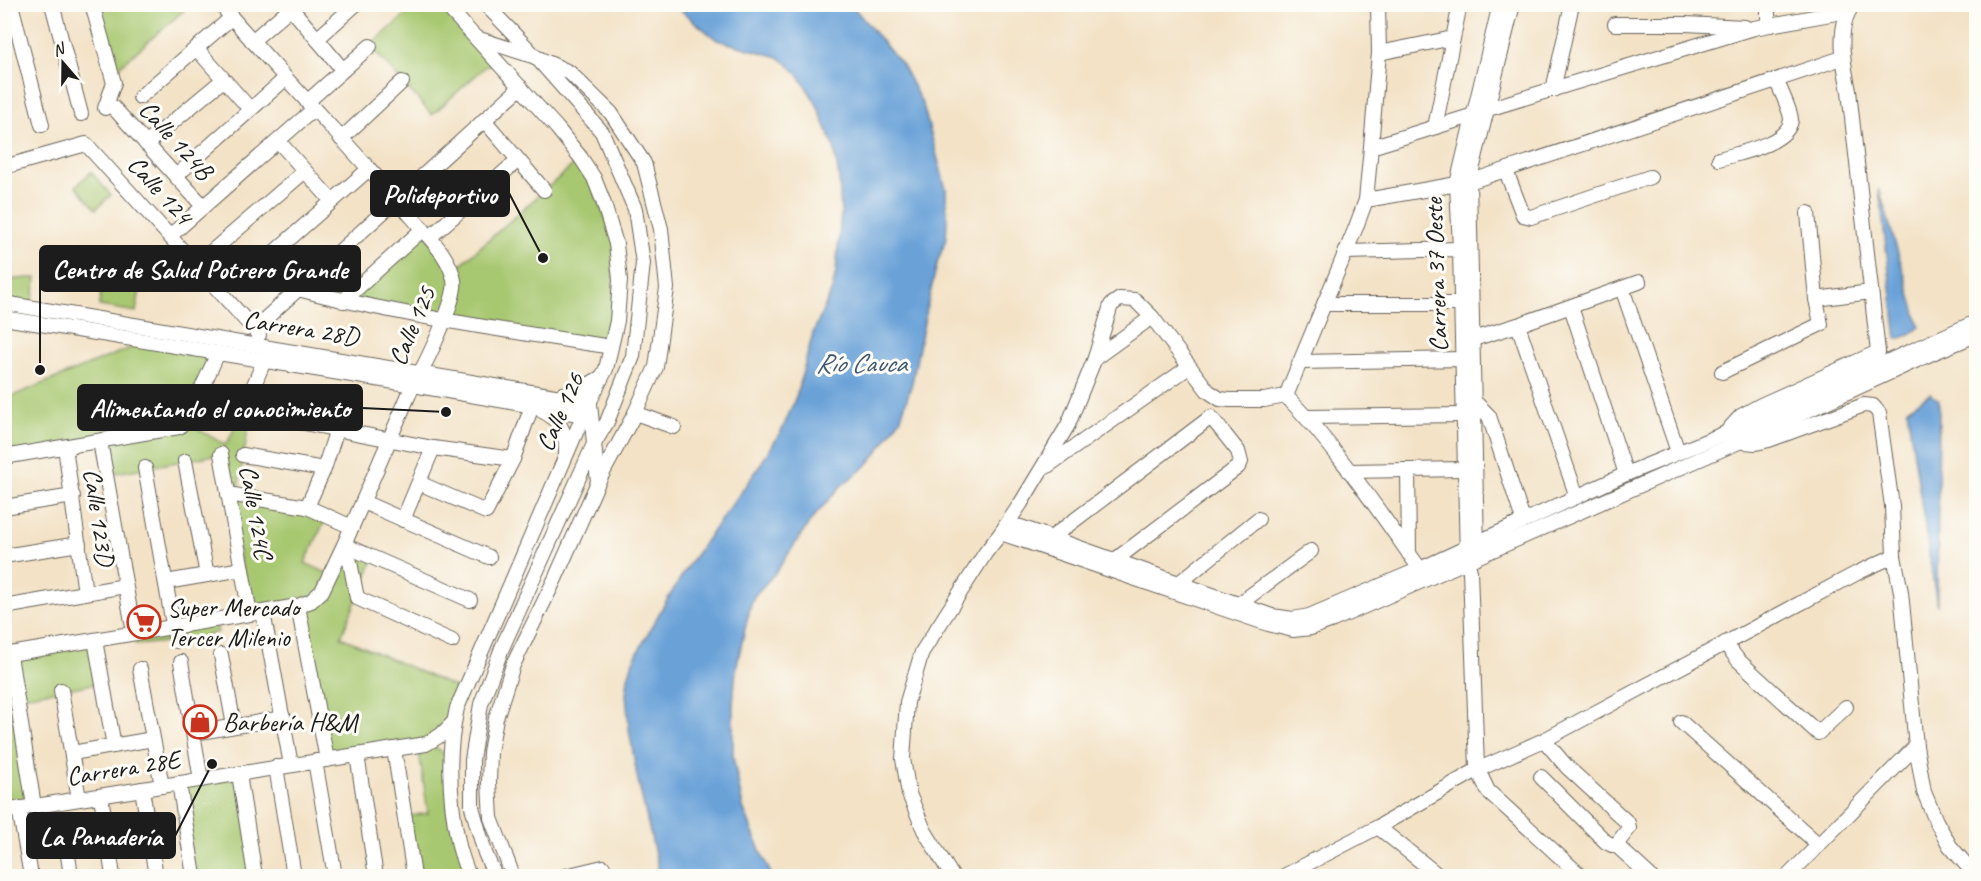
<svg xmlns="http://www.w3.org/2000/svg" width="1981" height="881" font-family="Caveat,sans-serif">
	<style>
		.green { fill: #a7c770; stroke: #627246; stroke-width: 1.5 }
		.water { fill: #6aa2d8; stroke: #435f7a; stroke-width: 1.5 }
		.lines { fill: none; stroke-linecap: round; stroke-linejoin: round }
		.minor-casing { stroke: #676158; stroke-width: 16 }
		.minor { stroke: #fff; stroke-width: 14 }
		.labels { text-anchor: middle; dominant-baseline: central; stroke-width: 6; stroke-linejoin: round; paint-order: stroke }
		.street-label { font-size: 26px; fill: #1c1c1c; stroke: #fdfcf7 }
		.poi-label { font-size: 26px; fill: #1c1c1c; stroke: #fdfcf7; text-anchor: start }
		.water-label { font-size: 27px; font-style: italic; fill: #3f5871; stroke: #fdfcf7 }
		.leader { fill: none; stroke: #1c1c1c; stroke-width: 2 }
		.callout-dot { fill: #1c1c1c; stroke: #fdfcf7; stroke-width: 2 }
		.callout { fill: #1c1c1c; stroke: #1c1c1c; stroke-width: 2 }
		.callout-label { font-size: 27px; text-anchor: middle; font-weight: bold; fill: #fff }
	</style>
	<rect width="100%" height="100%" fill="#fdfcf7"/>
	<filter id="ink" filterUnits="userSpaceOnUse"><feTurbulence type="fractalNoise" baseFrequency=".0167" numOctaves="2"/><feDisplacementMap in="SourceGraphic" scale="12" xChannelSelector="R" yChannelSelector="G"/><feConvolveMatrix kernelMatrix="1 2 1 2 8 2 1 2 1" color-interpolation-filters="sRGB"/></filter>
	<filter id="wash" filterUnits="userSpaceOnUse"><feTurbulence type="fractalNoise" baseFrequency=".008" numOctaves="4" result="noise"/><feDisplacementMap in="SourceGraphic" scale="24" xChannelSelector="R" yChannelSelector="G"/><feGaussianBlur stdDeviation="1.35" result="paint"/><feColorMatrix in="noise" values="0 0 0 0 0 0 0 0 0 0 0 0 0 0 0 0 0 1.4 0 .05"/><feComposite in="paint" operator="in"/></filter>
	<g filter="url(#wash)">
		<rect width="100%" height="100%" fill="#f3e2c6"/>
		<g class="green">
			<polygon points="92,4 190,5 111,74"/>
			<polygon points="417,5 445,5 495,58 432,115 370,46"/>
			<polygon points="581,158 616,244 611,347 343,301 423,229 452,272"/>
			<polygon points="91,172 111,195 96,209 76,186"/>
			<polygon points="30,278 36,278 32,307 590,402 584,415 218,353 185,422 226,445 243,411 251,412 237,495 327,516 305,563 329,574 344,545 374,558 341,637 464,691 434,746 446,755 469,876 414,876 404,817 428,813 418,745 327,760 298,606 250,614 221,454 106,475 100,442 5,457 5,399 145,342 13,323 5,327 5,280"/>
			<polygon points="102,284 140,289 136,312 99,306"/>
			<polygon points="215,620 218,632 186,643 176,641 136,645 134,633"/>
			<polygon points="95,640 102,683 16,697 34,806 5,811 5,699 16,697 10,655"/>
			<polygon points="239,774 255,876 194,876 179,783"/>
		</g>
		<g class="water">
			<polygon points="674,5 849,4 854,8 902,65 923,105 946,189 947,221 946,240 938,260 927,307 912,383 901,418 878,452 865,467 841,486 812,519 776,572 754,596 749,611 736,669 733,705 733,757 743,807 759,848 772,876 660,876 637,776 629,729 626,694 628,678 633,661 661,610 691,561 757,470 783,428 797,394 813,333 832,290 836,272 841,214 839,178 834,147 816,103 800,77 790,66 778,57 717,40"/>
			<polygon points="1879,189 1920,327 1909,335 1897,339"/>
			<polygon points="1930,394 1939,400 1937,606 1907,409"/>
		</g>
	</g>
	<g filter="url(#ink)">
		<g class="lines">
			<defs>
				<g id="minor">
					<polyline points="11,4 42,125"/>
					<polyline points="52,4 81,114"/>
					<polyline points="92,4 114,83 105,108"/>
					<path d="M 445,4 L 557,128 L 581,158 L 594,178 L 603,201 L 616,244 L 620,280 L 617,321 L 606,369 L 587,407 L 457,708 C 447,752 449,798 458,841 C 460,853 465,865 469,876"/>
					<polyline points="485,4 536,57 602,132 635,209 643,263 633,356 607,422 594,444 502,648 481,704 472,760 472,807 485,853 495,876"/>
					<polyline points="1500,4 1457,184 1460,249 1467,561 1470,571 1477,768 1488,791 1581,876"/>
					<polyline points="291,8 343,70"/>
					<polyline points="1615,24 1686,24 1745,27"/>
					<polyline points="1768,25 1768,4"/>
					<polyline points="476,38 536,57 569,72 611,113 644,163 661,229 667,288 656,367 635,413 598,482 555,579 513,665 496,718 490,752 489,783 491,818 513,876"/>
					<polyline points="317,39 356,4"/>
					<polyline points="252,41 295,4"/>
					<polyline points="196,48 250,109"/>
					<polyline points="1379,53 1453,38"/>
					<polyline points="1553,90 1572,4"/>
					<polyline points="140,97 231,18"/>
					<polyline points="307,102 370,46"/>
					<polyline points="113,107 203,206"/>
					<polyline points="484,120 544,190"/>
					<polyline points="1435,127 1460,4"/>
					<polyline points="341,139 402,82"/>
					<polyline points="279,142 332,201"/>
					<polyline points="146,144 223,80"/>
					<polyline points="1371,147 1474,115 1488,109 1754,28 1847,11"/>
					<path d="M 1719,159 C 1739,153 1788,144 1791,120 C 1791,111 1780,89 1776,80"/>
					<polyline points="4,167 86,144 259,335"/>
					<polyline points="1506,171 1523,215 1531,217 1650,177"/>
					<polyline points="176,176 286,78"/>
					<polyline points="1366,200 1469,182 1842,58"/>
					<polyline points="170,236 314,109"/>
					<polyline points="430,237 518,160"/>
					<polyline points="1346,252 1460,249"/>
					<polyline points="196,265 305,171"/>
					<polyline points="246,277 369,169"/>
					<polyline points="1622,288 1678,452"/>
					<path d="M 298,289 C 400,316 506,330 611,347"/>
					<polyline points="1816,299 1871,292"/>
					<polyline points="343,301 423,229"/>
					<polyline points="4,303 590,402"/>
					<polyline points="1324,304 1462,304"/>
					<polyline points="1571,307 1626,474"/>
					<polyline points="4,318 413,385 584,415"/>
					<polyline points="1518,325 1577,497"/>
					<polyline points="254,329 521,87"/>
					<polyline points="1473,339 1518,325 1639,282"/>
					<polyline points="1095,358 1152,317"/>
					<polyline points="264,361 243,411 433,448 513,459"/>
					<polyline points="1300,362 1463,359"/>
					<polyline points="1722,372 1821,324 1816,299 1808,213"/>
					<polyline points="561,395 581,389 600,378"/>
					<polyline points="1286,396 1356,227 1366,200 1371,147 1379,53 1378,4"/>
					<path d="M 1286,396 C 1337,448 1378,510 1420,569"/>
					<polyline points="1473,400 1489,416 1523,520"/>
					<polyline points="590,404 598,482"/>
					<path d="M 542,411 C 560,419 567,433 566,453"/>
					<polyline points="635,413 674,427"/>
					<polyline points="1307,417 1464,415"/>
					<path d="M 1729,429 L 1741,416 L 1761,405 L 1878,352 L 1849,91 C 1844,66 1835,25 1854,4"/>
					<polyline points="100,441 134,633"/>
					<polyline points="1744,442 1756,443 1769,440 1864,405 1873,406 1879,413 1892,506 1894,556 1901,592 1916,746 1924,792 1936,821 1950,846 1976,876"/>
					<polyline points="65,447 85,593"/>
					<polyline points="221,454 250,614"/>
					<polyline points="243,455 324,469"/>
					<polyline points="4,457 179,427 189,416 218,353"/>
					<polyline points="185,461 207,575"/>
					<polyline points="1046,467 1189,367"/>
					<polyline points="145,468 176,641"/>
					<polyline points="1408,470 1409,554"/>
					<polyline points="1349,471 1465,469"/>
					<polyline points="419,483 486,512 513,459 532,406"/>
					<polyline points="228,494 307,507 352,527"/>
					<polyline points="363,502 489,557"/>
					<polyline points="4,507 73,496"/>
					<polyline points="307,507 324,469 337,429"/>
					<polyline points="403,520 433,448"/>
					<polyline points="1006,525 1021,527 1272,616 1293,619 1309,616 1420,569 1626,474 1750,423 1976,322"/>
					<polyline points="1001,533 1268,624 1293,630 1311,628 1333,620 1741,441 1937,351 1976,335"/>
					<polyline points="1051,538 1211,417 1238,451 1241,462 1238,467 1115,560"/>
					<polyline points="344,545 470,600"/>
					<polyline points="1477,549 1469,182 1513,4"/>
					<polyline points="342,550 350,562 357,598 452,641"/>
					<polyline points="4,556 79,544"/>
					<polyline points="166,582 242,569"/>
					<polyline points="1179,583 1258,519"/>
					<polyline points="1239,604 1311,551"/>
					<polyline points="298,606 327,760"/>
					<polyline points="4,607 125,586"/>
					<polyline points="263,612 291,765"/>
					<polyline points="95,640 114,746"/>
					<polyline points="1725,643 1738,660 1818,733 1846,707"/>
					<path d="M 4,655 L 298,606 L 311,601 L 322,591 L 344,545 L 413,385 C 424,368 458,298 454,280 C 450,258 432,241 418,224 C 394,195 367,167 342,139 C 301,95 260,50 220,4"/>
					<polyline points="10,655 34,806"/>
					<polyline points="221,655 234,726"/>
					<polyline points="181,662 201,780"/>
					<polyline points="140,669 162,786"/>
					<polyline points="61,690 79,799"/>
					<polyline points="1681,722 1819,845"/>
					<polyline points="194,733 284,718"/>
					<polyline points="394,749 414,876"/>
					<polyline points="72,753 153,739"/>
					<polyline points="357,755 376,876"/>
					<polyline points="315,761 335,876"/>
					<polyline points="276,767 294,876"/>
					<polyline points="239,774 255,876"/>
					<polyline points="1541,777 1606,842 1612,845 1616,845 1629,828 1628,823 1567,767 1544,740"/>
					<polyline points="179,783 194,876"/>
					<polyline points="142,789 156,876"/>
					<polyline points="101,796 113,876"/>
					<polyline points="19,808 31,876"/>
					<polyline points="4,811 426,744 441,735 454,722"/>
					<polyline points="63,821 71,876"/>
					<polyline points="1378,827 1439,876"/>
					<polyline points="1616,845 1650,876"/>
					<polyline points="565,876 603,867"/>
					<polyline points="952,876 924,830 909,794 903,759 907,702 922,652 986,552 1001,533 1021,503 1068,425 1095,358 1111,305 1120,299 1135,300 1152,317 1208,391 1220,399 1230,400 1264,400 1286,396"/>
					<polyline points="1284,876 1378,827 1477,770 1544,740 1859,572 1894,556"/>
					<polyline points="1788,876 1916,746"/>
				</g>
			</defs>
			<use href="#minor" class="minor-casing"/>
			<use href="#minor" class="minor"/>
		</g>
	</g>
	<defs>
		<symbol id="supermarket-ring" viewBox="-11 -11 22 22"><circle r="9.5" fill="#fdfcf7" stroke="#c8321e" stroke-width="1.5"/><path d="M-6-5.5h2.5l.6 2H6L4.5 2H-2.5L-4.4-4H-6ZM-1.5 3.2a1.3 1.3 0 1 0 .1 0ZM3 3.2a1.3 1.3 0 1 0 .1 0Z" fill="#c8321e"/></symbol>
		<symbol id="shop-ring" viewBox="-11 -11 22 22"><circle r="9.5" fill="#fdfcf7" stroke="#c8321e" stroke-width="1.5"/><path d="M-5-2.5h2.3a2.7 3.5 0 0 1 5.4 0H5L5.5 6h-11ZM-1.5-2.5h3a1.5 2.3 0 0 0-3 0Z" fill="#c8321e"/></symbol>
	</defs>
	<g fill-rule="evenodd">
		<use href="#supermarket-ring" x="125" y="603" width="38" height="38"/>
		<use href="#shop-ring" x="181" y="703" width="38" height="38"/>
	</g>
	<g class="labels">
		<g class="street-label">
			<text transform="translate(176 140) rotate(48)">Calle 124B</text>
			<text transform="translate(160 190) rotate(48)">Calle 124</text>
			<text transform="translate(1436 275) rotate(-92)">Carrera 37 Oeste</text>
			<text transform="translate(412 326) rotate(-67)">Calle 125</text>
			<text transform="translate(301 328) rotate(9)">Carrera 28D</text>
			<text transform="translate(560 412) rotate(-66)">Calle 126</text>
			<text transform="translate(256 512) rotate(80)">Calle 124C</text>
			<text transform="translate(99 517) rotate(82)">Calle 123D</text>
			<text transform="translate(123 768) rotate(-9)">Carrera 28E</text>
		</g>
		<g class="poi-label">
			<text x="167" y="607">Super Mercado<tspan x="167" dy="30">Tercer Milenio</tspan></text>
			<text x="223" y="722">Barbería H&amp;M</text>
		</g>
		<g class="water-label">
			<text x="861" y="363">Río Cauca</text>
		</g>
	</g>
	<path class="leader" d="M543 258L509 193M40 370L40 269M446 412L362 408M212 764L175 836"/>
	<g class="callout-dot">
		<circle cx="543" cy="258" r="6"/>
		<circle cx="40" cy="370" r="6"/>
		<circle cx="446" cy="412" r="6"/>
		<circle cx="212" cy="764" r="6"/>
	</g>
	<g class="callout">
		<rect x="371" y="171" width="138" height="45" rx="6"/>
		<rect x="40" y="246" width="320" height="45" rx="6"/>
		<rect x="78" y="385" width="284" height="45" rx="6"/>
		<rect x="27" y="813" width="148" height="45" rx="6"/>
	</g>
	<g class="callout-label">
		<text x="440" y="203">Polideportivo</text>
		<text x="200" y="278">Centro de Salud Potrero Grande</text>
		<text x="220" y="417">Alimentando el conocimiento</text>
		<text x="101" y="845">La Panadería</text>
	</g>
	<rect width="1981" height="881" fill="none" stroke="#fdfcf7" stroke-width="24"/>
	<g transform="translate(63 63) rotate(340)" stroke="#fdfcf7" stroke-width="4.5" paint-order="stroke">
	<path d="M0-4.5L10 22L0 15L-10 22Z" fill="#1c1c1c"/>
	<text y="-9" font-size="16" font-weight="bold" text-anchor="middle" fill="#1c1c1c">N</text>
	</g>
</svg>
